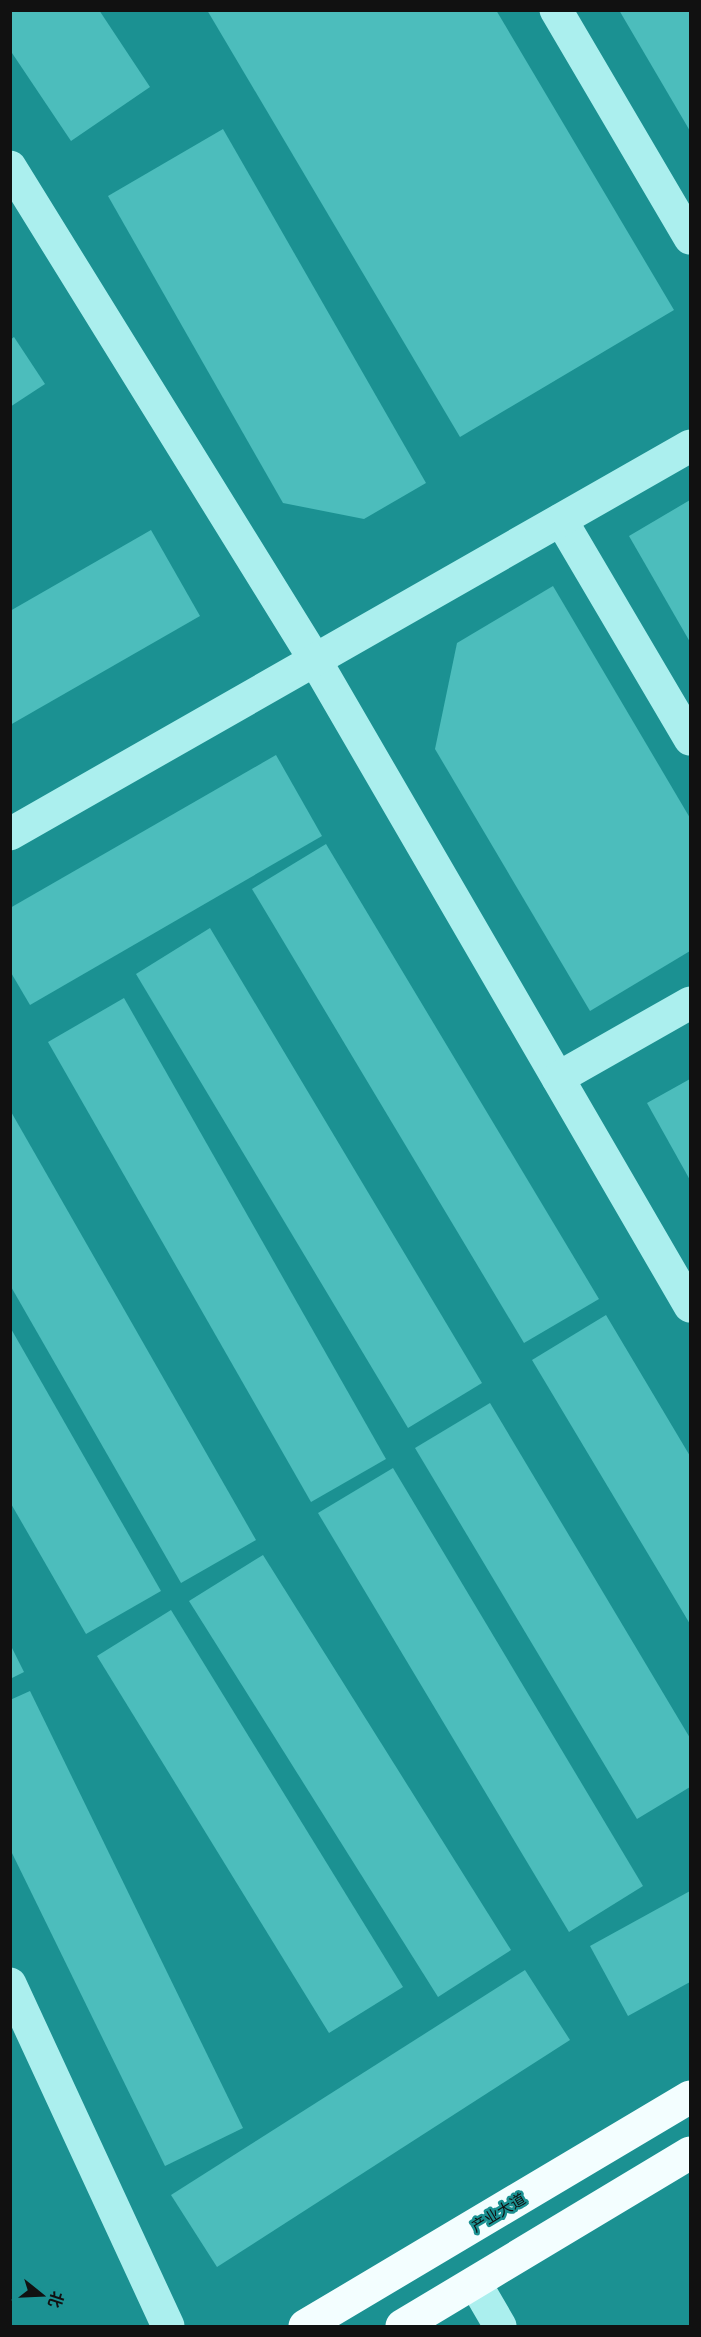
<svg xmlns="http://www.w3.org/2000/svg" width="701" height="2337" font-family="'Open Sans','Noto Sans SC',sans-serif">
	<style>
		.building { fill: #4cbdbc }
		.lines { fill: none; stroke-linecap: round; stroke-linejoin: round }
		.street { stroke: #abefee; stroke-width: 33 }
		.primary { stroke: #f3feff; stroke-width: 33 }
		.labels { text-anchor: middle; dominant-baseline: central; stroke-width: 5; stroke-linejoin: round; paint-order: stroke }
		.street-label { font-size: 15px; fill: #111; stroke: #1b9192 }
	</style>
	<rect width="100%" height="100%" fill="#1b9192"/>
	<g class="building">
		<polygon points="10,10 99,10 150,87 71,141 10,50"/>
		<polygon points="207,10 496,10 674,310 460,437"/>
		<polygon points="619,10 690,10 690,131"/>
		<polygon points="223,129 426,483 364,519 283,503 108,196"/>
		<polygon points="14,337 45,384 10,407 10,340"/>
		<polygon points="690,500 690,642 629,536"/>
		<polygon points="151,530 200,616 10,725 10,611"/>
		<polygon points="553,586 690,818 690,951 590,1011 435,749 457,643"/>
		<polygon points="276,755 322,836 30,1005 10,971 10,908"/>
		<polygon points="326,844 599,1299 524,1343 252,889"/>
		<polygon points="210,928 482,1383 408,1428 136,974"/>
		<polygon points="124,998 386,1459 311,1502 48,1042"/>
		<polygon points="690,1079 690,1180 647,1103"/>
		<polygon points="10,1110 256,1540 181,1583 10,1285"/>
		<polygon points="606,1315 690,1456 690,1624 532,1360"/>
		<polygon points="10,1327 161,1591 86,1634 10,1502"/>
		<polygon points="490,1403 690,1738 690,1787 637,1819 415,1448"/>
		<polygon points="393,1468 643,1886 569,1932 318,1513"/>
		<polygon points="263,1555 511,1950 438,1997 189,1601"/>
		<polygon points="171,1610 403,1987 329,2033 97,1656"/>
		<polygon points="10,1644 24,1672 10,1679"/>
		<polygon points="30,1691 243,2128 165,2166 10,1849 10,1700"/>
		<polygon points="690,1891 690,1982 628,2016 590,1946"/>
		<polygon points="525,1970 570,2040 217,2267 171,2195"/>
	</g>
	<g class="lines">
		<g class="street">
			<polyline points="556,10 690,238"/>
			<polyline points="10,167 315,660 690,1306"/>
			<polyline points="561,520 690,739"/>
			<polyline points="10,834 690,446"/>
			<polyline points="558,1078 690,1003"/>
			<polyline points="10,1984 168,2326"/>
			<polyline points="475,2283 500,2326"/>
		</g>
		<g class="primary">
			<polyline points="305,2326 690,2097"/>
			<polyline points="402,2326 690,2153"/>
		</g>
	</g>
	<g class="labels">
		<g class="street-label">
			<text transform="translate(498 2212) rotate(-31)">产业大道</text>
		</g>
	</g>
	<rect width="701" height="2337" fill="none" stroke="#111111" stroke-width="24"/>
	<g transform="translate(42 2295) rotate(108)" stroke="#1b9192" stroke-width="4.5" paint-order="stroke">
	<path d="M0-4.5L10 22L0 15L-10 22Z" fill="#111111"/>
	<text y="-9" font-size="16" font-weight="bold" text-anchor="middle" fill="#111111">北</text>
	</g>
</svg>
